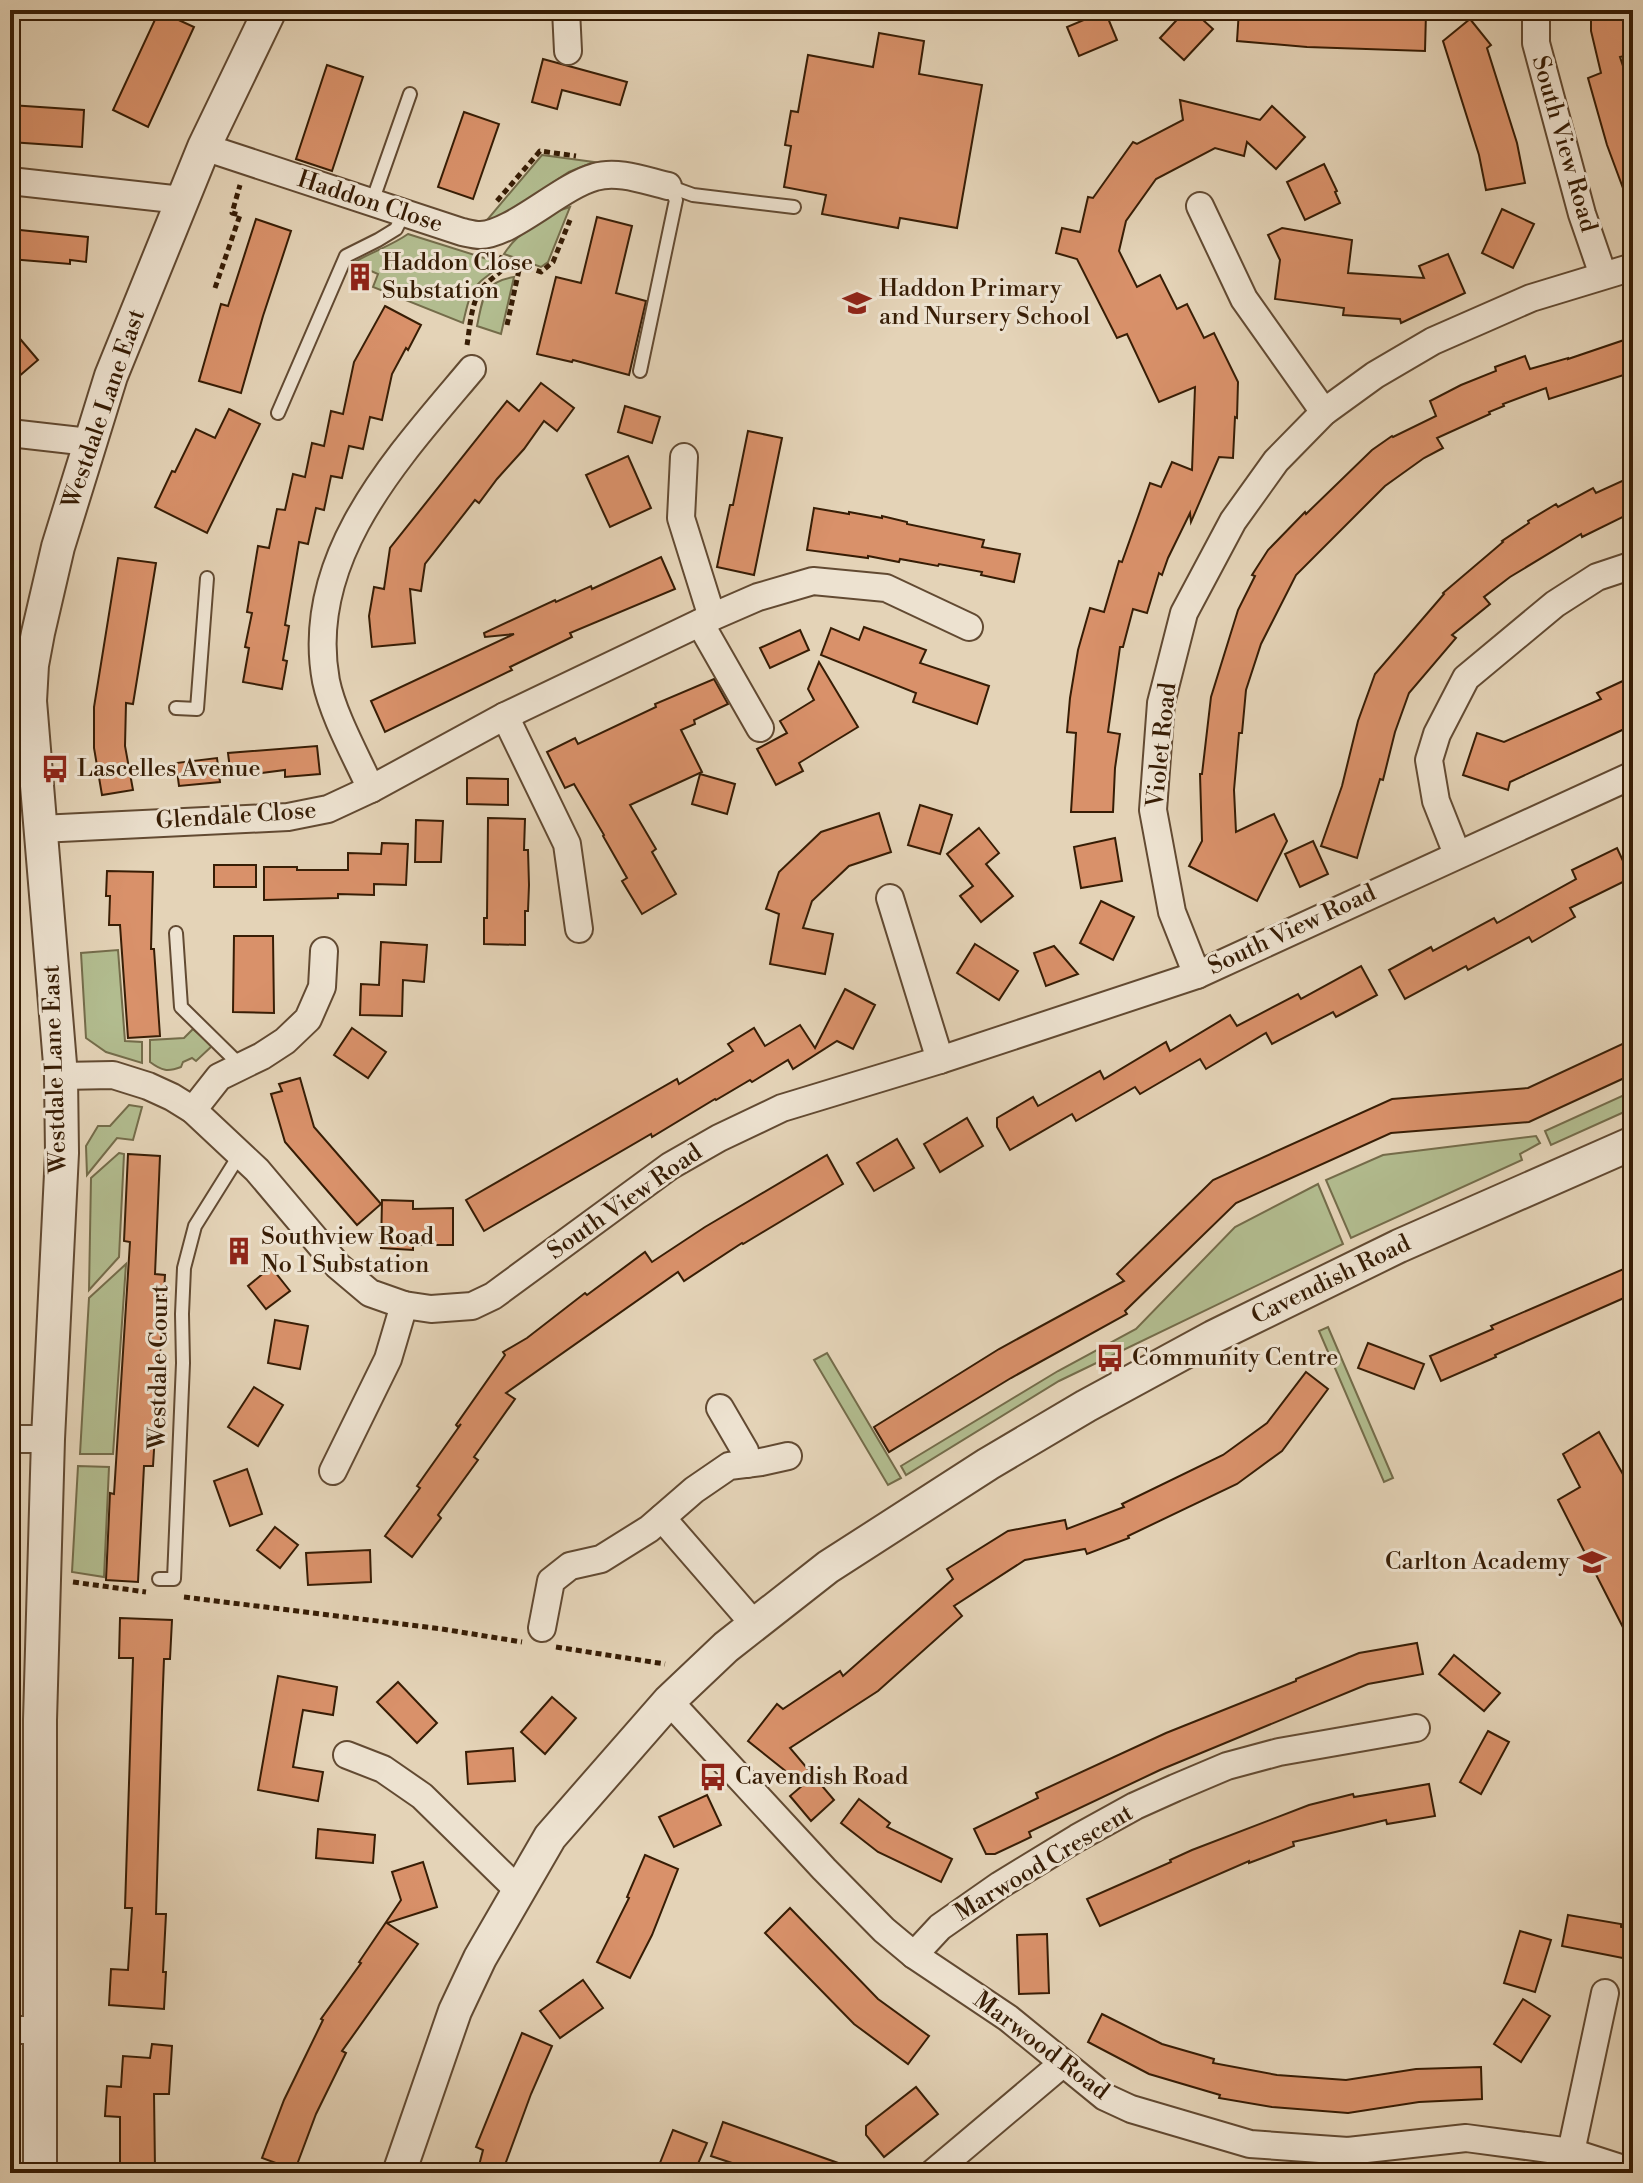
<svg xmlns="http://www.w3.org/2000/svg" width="1643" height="2183" font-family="'Libre Bodoni',serif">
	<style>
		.green { fill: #b2bc8f; stroke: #746c4a; stroke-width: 2 }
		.building { fill: #d9916a; stroke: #371d05; stroke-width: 2 }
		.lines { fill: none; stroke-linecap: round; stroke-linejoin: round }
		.service-casing { stroke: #624a32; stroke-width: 16 }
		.minor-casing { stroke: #624a32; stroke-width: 30 }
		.tertiary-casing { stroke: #624a32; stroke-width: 36 }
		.path { stroke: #371d05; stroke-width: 5; stroke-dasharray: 6 4; stroke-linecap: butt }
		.service { stroke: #ede2d0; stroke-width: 12 }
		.minor { stroke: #ede2d0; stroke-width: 26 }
		.tertiary { stroke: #ede2d0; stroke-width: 32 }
		.labels { text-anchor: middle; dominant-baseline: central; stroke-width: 6; stroke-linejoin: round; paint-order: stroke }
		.street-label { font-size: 24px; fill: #371d05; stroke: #ede2d0 }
		.poi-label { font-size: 24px; fill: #371d05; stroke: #ede2d0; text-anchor: start }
	</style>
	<rect width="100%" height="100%" fill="#e4d3b7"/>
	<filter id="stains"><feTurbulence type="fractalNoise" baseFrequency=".0025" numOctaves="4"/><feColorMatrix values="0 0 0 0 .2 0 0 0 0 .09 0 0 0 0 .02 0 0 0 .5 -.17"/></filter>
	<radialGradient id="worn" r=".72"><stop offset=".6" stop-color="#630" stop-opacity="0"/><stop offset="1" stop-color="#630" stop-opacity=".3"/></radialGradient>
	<g class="green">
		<polygon points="542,155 594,162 569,172 501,217 493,221 487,220"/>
		<path d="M 570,207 L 548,262 L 541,267 L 504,254 C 518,232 545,214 570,207 Z"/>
		<path d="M 408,234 L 500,263 C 495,272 489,274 481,281 C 469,292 467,307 463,323 L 373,287 L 378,274 L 353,263 C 371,252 391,246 408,234 Z"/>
		<path d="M 514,277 L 501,334 L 477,326 C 483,299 482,282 514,277 Z"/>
		<polygon points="118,950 125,1041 142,1042 142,1063 106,1052 86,1038 81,953"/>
		<path d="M 193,1029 L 212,1046 L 196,1061 L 192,1058 L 183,1062 L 181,1067 C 168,1072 162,1071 150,1062 L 150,1040 L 184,1038 Z"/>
		<polygon points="1633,1091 1633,1108 1551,1145 1545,1131"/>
		<polygon points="129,1105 142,1107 133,1140 117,1138 87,1175 86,1146 98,1126 110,1126"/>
		<polygon points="1536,1136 1540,1143 1520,1154 1522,1160 1351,1238 1326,1180 1383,1155"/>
		<polygon points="119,1153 124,1154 119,1257 89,1290 91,1178"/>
		<polygon points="1318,1184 1343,1244 1059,1381 906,1475 901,1466 1058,1371 1136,1329 1235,1227"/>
		<polygon points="126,1264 113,1454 80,1454 89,1298"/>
		<polygon points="1328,1327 1393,1478 1384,1482 1319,1331"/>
		<polygon points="827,1353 901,1478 888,1485 814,1360"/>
		<polygon points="78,1466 109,1467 104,1577 72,1572"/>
	</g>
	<g class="building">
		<polygon points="1186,10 1192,10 1213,29 1184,60 1160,38"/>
		<polygon points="1239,10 1328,10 1357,12 1358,10 1426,13 1425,51 1307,47 1237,41"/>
		<polygon points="1591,10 1623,10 1624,36 1629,55 1620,57 1633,96 1633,206 1630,207 1607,145 1588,78 1601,73 1591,31"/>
		<polygon points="159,11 194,27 148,127 113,110"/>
		<polygon points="1105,11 1117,40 1079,56 1067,27"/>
		<polygon points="1470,19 1491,45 1487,48 1517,143 1525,183 1486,190 1479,155 1443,41"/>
		<polygon points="879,33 924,41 919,74 982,85 957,228 900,218 898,228 822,214 826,195 784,187 791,146 785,145 791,111 798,112 808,55 873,67"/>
		<polygon points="543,59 627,82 620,105 562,90 557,109 532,102"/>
		<polygon points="327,65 363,77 332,171 296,159"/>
		<polygon points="1180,100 1260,120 1272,106 1305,137 1276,169 1247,142 1244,156 1215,148 1156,179 1126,221 1119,251 1137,287 1160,275 1177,309 1187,304 1204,338 1214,333 1238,382 1237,418 1235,417 1233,458 1219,457 1191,522 1190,513 1168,558 1162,575 1159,573 1147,613 1133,609 1123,647 1120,647 1108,732 1120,734 1115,768 1113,812 1071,812 1076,733 1067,732 1070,698 1078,650 1090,608 1104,612 1119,561 1122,562 1150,483 1161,487 1172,462 1192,470 1195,387 1159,402 1127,334 1117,338 1077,259 1056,253 1062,228 1080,232 1088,197 1093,198 1133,142 1137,144 1183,120"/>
		<polygon points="10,105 84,110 82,147 10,142"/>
		<polygon points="464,112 499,124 473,199 438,187"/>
		<polygon points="1324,164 1337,191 1335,192 1340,203 1305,220 1287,182"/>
		<polygon points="1502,209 1534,224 1513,268 1482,253"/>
		<polygon points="597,217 632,226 616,293 646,301 629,375 573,360 572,362 537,354 556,277 581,283"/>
		<polygon points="256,219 291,231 263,316 241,393 199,381 221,304 228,306"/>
		<polygon points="1282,228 1352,240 1348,273 1424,278 1419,266 1448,254 1465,293 1401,323 1400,319 1343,315 1344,308 1275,299 1280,260 1268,235"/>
		<polygon points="10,229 88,237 86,262 70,260 70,264 10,259"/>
		<polygon points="385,306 421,325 408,350 406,348 392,374 382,420 370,417 363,449 349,446 342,478 331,476 324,510 316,508 308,544 299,542 285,625 289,626 283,660 287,661 282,689 243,682 249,648 245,647 252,613 247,612 258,546 269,548 277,509 285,510 293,474 305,477 312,443 324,446 331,411 343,414 354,362"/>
		<polygon points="10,327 38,360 10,384"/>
		<polygon points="1633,337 1633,372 1549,399 1546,388 1503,404 1504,406 1489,412 1490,414 1437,438 1443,448 1424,458 1385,486 1296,575 1261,644 1246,690 1242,733 1239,733 1234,790 1236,832 1274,814 1287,841 1257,901 1189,866 1202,841 1200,774 1202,774 1211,697 1238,610 1255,576 1252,575 1268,550 1305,512 1306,514 1372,450 1392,436 1393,437 1436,416 1430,401 1461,385 1496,371 1495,367 1525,356 1530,369 1568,358 1568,359"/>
		<polygon points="541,383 574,408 557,431 544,421 524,449 497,479 479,503 475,500 425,564 421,591 410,589 415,643 372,647 369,616 374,587 384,589 390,548 507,401 519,411"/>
		<polygon points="625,406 660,417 652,443 618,432"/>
		<polygon points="229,409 260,424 207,533 155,507 172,471 175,472 196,429 215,438"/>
		<polygon points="748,431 782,438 754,575 717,567 730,505 733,505"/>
		<polygon points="628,456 651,508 610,527 586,475"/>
		<polygon points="1633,476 1633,512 1582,537 1581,534 1510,577 1484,597 1490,604 1452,635 1456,638 1409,693 1395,732 1383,780 1380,779 1357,858 1321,846 1342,786 1358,721 1375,674 1444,594 1443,593 1503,542 1502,541 1529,523 1528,521 1556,504 1558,507 1593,488 1596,493"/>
		<polygon points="814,508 849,514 849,512 882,518 882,516 907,522 907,524 984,540 982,547 1020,554 1014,582 981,575 982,572 939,564 938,566 900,559 899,562 868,556 868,558 807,550"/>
		<polygon points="661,557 675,589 570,633 572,637 510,667 512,670 385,732 371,701 514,634 485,637 484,633 555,600 556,602 591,586 592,589"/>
		<polygon points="118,558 156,563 133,704 126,703 125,746 133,790 102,795 94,748 94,707"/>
		<polygon points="864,627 926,650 920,663 989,686 977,724 913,702 916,693 821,655 831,628 859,640"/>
		<polygon points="800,630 809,650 770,668 760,648"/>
		<polygon points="819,662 858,727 799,763 803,771 776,785 757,749 787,733 780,721 814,700 808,689"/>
		<polygon points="714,679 728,704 694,720 695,724 681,730 702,772 630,805 656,849 652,852 676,894 642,914 622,881 627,878 603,836 604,835 574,784 565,788 547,752 575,738 578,744 656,707 655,704"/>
		<polygon points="1625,680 1626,683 1633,680 1633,725 1510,782 1508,790 1463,775 1477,733 1504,742 1601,699 1597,693"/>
		<polygon points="317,746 320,774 285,777 285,770 231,777 228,753"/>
		<polygon points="217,758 220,782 179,786 176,763"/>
		<polygon points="700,774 735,784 727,814 692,804"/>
		<polygon points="467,778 508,779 508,805 467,804"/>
		<polygon points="920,805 952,815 940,854 908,845"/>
		<polygon points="879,813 891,852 849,866 812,901 803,928 833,934 825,974 770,964 779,914 766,909 779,872 821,832"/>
		<polygon points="488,818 525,819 524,850 528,850 529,885 528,911 525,911 525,945 484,944 484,918 487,918"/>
		<polygon points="416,820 443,821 441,862 415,862"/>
		<polygon points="979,828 999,853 986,864 1013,896 981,922 960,896 973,886 947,854"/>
		<polygon points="1115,838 1122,881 1081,888 1074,847"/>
		<polygon points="1313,841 1328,874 1300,887 1285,854"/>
		<polygon points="382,843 408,844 406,885 374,884 374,895 338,894 338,898 264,900 264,867 297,867 297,870 348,870 348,853 381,854"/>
		<polygon points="1617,848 1631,878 1570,908 1575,917 1532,942 1529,937 1468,970 1466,966 1405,999 1389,970 1431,947 1433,951 1494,918 1497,923 1576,879 1572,870"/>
		<rect x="214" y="865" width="42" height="22"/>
		<polygon points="107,871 153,872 151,949 154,949 160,1036 128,1038 120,925 109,925 110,896 106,896"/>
		<polygon points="1101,901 1134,917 1113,960 1080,943"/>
		<polygon points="234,936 273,936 274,1013 233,1012"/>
		<polygon points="381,942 427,945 424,982 403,980 402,1016 360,1015 361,984 379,985"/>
		<polygon points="975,944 1018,971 999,1000 957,973"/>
		<polygon points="1054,946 1078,974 1046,986 1034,953"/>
		<polygon points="1361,966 1377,995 1336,1017 1333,1012 1272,1044 1266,1033 1206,1069 1200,1059 1140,1094 1135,1087 1076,1121 1072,1114 1010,1150 997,1127 997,1118 1033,1097 1038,1106 1100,1071 1104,1079 1166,1042 1170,1051 1230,1015 1237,1026 1298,994 1301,999"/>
		<polygon points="845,989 875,1005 853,1049 837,1041 793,1069 788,1060 752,1082 750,1080 716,1100 715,1099 652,1137 651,1134 484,1231 466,1200 677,1079 679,1084 733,1051 728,1044 754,1028 765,1046 800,1025 815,1048"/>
		<polygon points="352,1028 386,1052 368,1078 334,1055"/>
		<polygon points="1633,1039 1633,1074 1529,1122 1391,1133 1236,1203 1125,1311 1127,1314 1011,1378 889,1452 874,1427 999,1349 1124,1281 1117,1274 1213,1180 1392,1099 1528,1088"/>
		<polygon points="300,1078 314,1127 381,1204 357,1225 285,1142 271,1094 282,1091 279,1084"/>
		<polygon points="967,1118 983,1146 940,1172 924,1144"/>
		<polygon points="897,1139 914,1168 874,1191 857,1163"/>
		<polygon points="128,1154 160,1156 155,1274 165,1275 153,1466 144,1466 138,1582 106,1580 110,1493 114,1494 130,1242 124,1241"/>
		<polygon points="827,1155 843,1184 743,1244 742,1243 684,1281 678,1272 506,1393 515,1399 474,1457 478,1460 438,1515 441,1518 412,1557 385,1536 420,1488 417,1486 461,1424 458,1427 456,1425 505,1355 503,1352 527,1338 585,1293 587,1295 645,1252 652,1262 705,1227"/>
		<polygon points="382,1200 413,1201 413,1209 453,1208 453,1245 413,1245 413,1250 381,1248"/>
		<polygon points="1633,1265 1633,1294 1495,1355 1496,1357 1441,1381 1430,1356 1493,1329 1491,1326"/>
		<polygon points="271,1267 290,1291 266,1309 248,1286"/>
		<polygon points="275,1320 308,1326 300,1369 268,1363"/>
		<polygon points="1368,1343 1424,1364 1414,1389 1358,1368"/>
		<polygon points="1306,1372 1328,1389 1282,1451 1237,1484 1128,1536 1129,1538 1087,1554 1085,1549 1025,1560 954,1606 962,1616 878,1691 790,1748 834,1800 811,1821 790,1796 803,1785 748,1741 777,1704 783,1709 840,1671 843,1676 953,1579 947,1569 1008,1531 1065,1520 1067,1529 1124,1507 1122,1504 1223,1455 1267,1423"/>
		<polygon points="254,1387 283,1405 258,1446 228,1427"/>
		<polygon points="1599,1432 1633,1492 1633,1647 1558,1500 1580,1487 1563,1454"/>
		<polygon points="247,1469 262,1514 230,1526 214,1481"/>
		<polygon points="275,1527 298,1545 280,1568 257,1550"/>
		<polygon points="370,1550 371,1582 308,1585 306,1553"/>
		<polygon points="120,1618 172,1620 170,1659 164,1659 162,1711 156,1914 166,1914 163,1972 166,1972 164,2009 109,2005 111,1969 128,1970 132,1908 125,1908 133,1658 119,1658"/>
		<polygon points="1417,1643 1423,1674 1368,1684 1160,1770 1029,1832 1031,1837 995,1854 986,1854 974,1829 1038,1798 1036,1793 1166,1733 1296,1681 1296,1679 1359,1653"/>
		<polygon points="1454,1655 1500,1693 1484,1711 1439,1674"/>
		<polygon points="278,1676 337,1687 333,1715 303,1710 298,1738 293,1767 323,1772 318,1801 258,1790"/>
		<polygon points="398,1682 437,1723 417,1743 377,1702"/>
		<polygon points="552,1697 576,1718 545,1754 521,1732"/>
		<polygon points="1488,1731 1509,1742 1481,1794 1460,1782"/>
		<polygon points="513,1748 515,1781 468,1784 466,1752"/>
		<polygon points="1429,1784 1435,1816 1387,1824 1386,1820 1293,1842 1294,1846 1249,1863 1249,1861 1100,1926 1087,1899 1171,1862 1170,1860 1192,1850 1309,1805 1353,1794 1354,1797"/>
		<polygon points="707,1795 721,1825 674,1847 659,1817"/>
		<polygon points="859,1799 890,1823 887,1827 952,1859 941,1882 878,1852 841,1823"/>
		<polygon points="318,1829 375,1835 373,1863 316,1858"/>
		<polygon points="645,1855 678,1869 652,1935 630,1978 597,1962 629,1898 627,1897"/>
		<polygon points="423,1862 437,1907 387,1923 418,1944 342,2051 346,2053 316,2114 295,2170 262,2158 284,2100 323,2020 321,2019 361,1963 359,1962 401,1900 392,1872"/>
		<polygon points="790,1908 878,1999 929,2036 908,2064 854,2024 765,1933"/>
		<polygon points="1568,1915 1621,1924 1621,1927 1633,1929 1633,1960 1562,1946"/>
		<polygon points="1520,1931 1551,1940 1535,1992 1504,1983"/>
		<polygon points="1047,1934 1049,1993 1019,1994 1017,1935"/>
		<polygon points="583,1980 603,2008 560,2038 540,2011"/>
		<polygon points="1523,1999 1550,2016 1521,2062 1494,2044"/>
		<polygon points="1102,2014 1162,2044 1214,2059 1213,2063 1277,2075 1346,2080 1416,2069 1481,2067 1482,2099 1419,2102 1348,2113 1272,2107 1219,2098 1220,2095 1149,2074 1088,2042"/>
		<polygon points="522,2033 552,2046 531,2094 502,2173 477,2173 483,2150 476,2147"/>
		<polygon points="152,2044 172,2046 169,2094 154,2094 155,2169 120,2169 120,2117 105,2116 107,2086 121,2087 123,2056 150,2058"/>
		<polygon points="916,2087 938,2114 884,2157 866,2135 866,2126"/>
		<polygon points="723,2122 855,2169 854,2173 762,2173 711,2156"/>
		<polygon points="673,2130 707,2143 694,2173 656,2173"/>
	</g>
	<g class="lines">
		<defs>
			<g id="service">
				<polyline points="668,186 693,195 794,207"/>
				<polyline points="372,202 410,94"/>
				<polyline points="640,371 676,200 668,186"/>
				<polyline points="278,413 346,256 378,240 396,229 404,213"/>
				<polyline points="176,708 197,709 207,578"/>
				<polyline points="176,933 181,1007 240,1065"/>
				<polyline points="159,1579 174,1579 183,1363 182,1314 184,1268 195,1226 240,1154"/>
			</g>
			<g id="minor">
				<polyline points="566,10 568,51"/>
				<polyline points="1536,10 1536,43 1582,214 1603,275"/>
				<path d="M 204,147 L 462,232 C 467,233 474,235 480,235 C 511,235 561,186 595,177 C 618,170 646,181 668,186"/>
				<polyline points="10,181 182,200"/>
				<polyline points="1200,206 1244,299 1324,412"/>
				<polyline points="10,433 89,442"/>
				<polyline points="684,457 681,518 712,617"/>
				<polyline points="700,623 760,728"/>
				<polyline points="505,716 567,844 579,929"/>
				<polyline points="10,769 35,769"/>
				<path d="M 371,789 C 356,756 333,715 326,681 C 303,557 399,456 472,369"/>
				<polyline points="40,829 288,817 328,809 371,789 505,716 712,617 758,597 813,581 886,588 969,627"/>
				<polyline points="1457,854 1436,801 1429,760 1437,734 1466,678 1555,604 1597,577 1633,565"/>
				<polyline points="890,898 940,1060"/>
				<polyline points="1197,975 1172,912 1153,810 1161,703 1184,613 1233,521 1276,461 1324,412 1375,375 1433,341 1531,298 1633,267"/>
				<polyline points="61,1076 113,1075 148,1086 172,1097 193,1110 257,1170 338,1266 370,1293 404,1305 431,1309 472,1306 493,1296 670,1166 719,1138 782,1108 940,1060 1197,975 1633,775"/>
				<polyline points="193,1110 219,1077 262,1056 285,1041 308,1019 322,987 324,951"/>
				<polyline points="720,1408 745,1451 747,1464"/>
				<polyline points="10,1439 48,1439"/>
				<polyline points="333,1471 388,1359 404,1305"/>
				<polyline points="662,1518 754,1624"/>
				<polyline points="542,1628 551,1581 570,1566 601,1559 649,1529 694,1490 729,1466 761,1462 788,1456"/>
				<polyline points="669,1701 824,1869 884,1930 914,1955 1008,2018 1105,2097 1131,2109 1250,2144 1348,2151 1466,2138 1571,2152 1633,2172"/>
				<polyline points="347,1755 383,1769 422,1796 518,1890"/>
				<polyline points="914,1955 940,1927 1000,1885 1077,1838 1135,1806 1175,1788 1227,1766 1279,1752 1416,1728"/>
				<polyline points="10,2030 39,2030"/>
				<polyline points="1571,2152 1605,1993"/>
				<polyline points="933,2173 1062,2064"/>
			</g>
			<g id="tertiary">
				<polyline points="40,2173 40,1720 48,1439 62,1153 61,1076 30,701 32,665 38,633 58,547 111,376 204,147 270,10"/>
				<polyline points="399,2173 455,2011 480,1958 550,1837 669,1701 726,1647 828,1567 988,1464 1086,1406 1213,1337 1399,1246 1633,1143"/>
			</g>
		</defs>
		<use href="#service" class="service-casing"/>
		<use href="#minor" class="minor-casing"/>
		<use href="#tertiary" class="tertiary-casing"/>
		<g class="path">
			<polyline points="497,201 540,151 576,156"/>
			<polyline points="499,257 541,272 553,262 570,220"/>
			<polyline points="215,288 240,215 232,213 240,185"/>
			<polyline points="507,325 519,270 524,267"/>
			<path d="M 467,345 C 470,327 471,302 482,288 C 491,278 503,271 511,261"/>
			<polyline points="73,1582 146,1592"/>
			<polyline points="184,1597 442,1629 522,1642"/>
			<polyline points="556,1647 665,1664"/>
		</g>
		<use href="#service" class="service"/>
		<use href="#minor" class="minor"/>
		<use href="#tertiary" class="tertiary"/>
	</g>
	<defs>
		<symbol id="building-bare" viewBox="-9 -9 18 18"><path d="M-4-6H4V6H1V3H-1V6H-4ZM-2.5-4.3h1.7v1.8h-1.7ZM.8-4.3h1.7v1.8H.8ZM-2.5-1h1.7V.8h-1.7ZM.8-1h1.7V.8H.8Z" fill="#8f2418" stroke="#ede2d0" stroke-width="2.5" paint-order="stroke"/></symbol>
		<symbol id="school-bare" viewBox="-9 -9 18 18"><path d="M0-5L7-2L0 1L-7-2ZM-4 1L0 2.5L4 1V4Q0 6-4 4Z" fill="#8f2418" stroke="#ede2d0" stroke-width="2.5" paint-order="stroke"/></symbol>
		<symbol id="bus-bare" viewBox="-9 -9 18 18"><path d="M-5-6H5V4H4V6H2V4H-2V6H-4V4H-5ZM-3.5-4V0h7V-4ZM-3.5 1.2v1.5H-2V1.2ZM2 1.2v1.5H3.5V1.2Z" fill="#8f2418" stroke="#ede2d0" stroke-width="2.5" paint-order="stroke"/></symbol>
	</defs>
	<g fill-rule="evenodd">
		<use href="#building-bare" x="340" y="257" width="40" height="40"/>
		<use href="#school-bare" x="837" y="283" width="40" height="40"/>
		<use href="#bus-bare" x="35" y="749" width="40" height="40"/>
		<use href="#building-bare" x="219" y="1231" width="40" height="40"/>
		<use href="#bus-bare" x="1090" y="1338" width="40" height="40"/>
		<use href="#school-bare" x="1572" y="1542" width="40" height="40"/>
		<use href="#bus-bare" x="693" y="1757" width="40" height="40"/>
	</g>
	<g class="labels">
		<g class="street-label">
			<text transform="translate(1564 144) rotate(74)">South View Road</text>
			<text transform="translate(370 202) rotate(18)">Haddon Close</text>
			<text transform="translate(104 409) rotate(-71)">Westdale Lane East</text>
			<text transform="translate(1162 745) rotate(-84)">Violet Road</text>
			<text transform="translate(236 816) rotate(-4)">Glendale Close</text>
			<text transform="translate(1292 930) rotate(-25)">South View Road</text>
			<text transform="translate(55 1069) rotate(-92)">Westdale Lane East</text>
			<text transform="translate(625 1202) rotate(-35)">South View Road</text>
			<text transform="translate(1331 1280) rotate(-26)">Cavendish Road</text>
			<text transform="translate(159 1367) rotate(-89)">Westdale Court</text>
			<text transform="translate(1044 1863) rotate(-31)">Marwood Crescent</text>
			<text transform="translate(1041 2046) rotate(37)">Marwood Road</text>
		</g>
		<g class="poi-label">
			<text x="382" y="263">Haddon Close<tspan x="382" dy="28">Substation</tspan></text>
			<text x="879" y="289">Haddon Primary<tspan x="879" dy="28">and Nursery School</tspan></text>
			<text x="77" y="769">Lascelles Avenue</text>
			<text x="261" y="1237">Southview Road<tspan x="261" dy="28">No 1 Substation</tspan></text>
			<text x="1132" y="1358">Community Centre</text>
			<text x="1570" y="1562" text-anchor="end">Carlton Academy</text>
			<text x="735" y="1777">Cavendish Road</text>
		</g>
	</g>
	<rect width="1643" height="2183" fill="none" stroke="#e4d3b7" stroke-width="40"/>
	<rect x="12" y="12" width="1619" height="2159" fill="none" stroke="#371d05" stroke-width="4"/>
	<rect x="20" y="20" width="1603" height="2143" fill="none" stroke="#371d05" stroke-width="2"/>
	<rect width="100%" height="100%" filter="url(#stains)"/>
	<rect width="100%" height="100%" fill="url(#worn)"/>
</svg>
